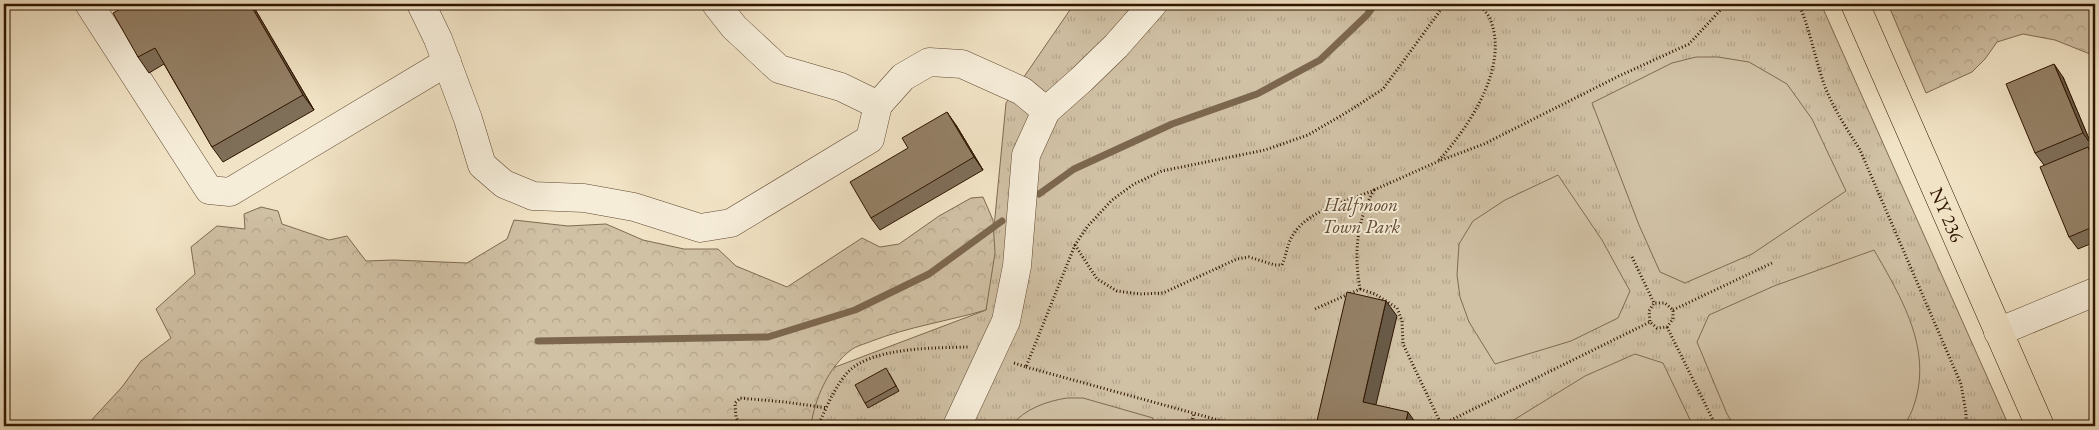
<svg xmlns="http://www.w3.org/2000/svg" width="2099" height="430" font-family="'EB Garamond',serif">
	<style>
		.grass { fill: url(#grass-tufts); stroke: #806a52 }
		.forest { fill: url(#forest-crowns); stroke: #806a52 }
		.pitch { fill: #d0c0a4; stroke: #806a52 }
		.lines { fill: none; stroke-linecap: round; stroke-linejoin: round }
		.stream { stroke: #7c674e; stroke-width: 7 }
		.minor-casing { stroke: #604831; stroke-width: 29 }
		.major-casing { stroke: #2f1500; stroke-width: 29 }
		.path { stroke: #2f1500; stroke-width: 3; stroke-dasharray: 1 2.5; stroke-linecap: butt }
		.minor { stroke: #f6edd9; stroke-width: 28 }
		.major { stroke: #f1e3c5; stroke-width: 28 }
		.wall { fill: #7f6e58; stroke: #2f1500 }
		.shaded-wall { fill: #685a47; stroke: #2f1500 }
		.building { fill: #948066; stroke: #2f1500 }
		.labels { text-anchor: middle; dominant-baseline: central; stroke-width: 4; stroke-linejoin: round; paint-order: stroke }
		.park-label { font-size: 19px; font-style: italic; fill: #5f4831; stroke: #f6edd9 }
		.street-label { font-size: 19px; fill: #2f1500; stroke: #f6edd9 }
	</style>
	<defs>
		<pattern id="grass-tufts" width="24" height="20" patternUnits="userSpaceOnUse" patternTransform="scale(1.25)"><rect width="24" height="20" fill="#d0c0a4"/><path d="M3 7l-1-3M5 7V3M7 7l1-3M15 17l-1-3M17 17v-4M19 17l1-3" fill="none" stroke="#b3a48b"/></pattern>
		<pattern id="forest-crowns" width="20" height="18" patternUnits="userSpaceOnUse" patternTransform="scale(1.25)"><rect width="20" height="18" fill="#d0c0a4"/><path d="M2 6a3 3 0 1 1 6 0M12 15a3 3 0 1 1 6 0" fill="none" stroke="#b3a48b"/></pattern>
	</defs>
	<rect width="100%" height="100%" fill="#f1e3c5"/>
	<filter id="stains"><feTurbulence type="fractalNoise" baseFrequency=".004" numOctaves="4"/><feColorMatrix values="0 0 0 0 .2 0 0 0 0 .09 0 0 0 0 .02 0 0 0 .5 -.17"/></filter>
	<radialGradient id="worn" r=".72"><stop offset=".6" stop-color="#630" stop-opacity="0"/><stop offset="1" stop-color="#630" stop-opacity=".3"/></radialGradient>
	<polygon class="grass" points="1074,4 1821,4 2009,426 713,426 814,375 986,310 1006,103"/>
	<g class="forest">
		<polygon points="1888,4 2095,4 2095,56 2055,40 2023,34 1997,42 1985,59 1972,72 1926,93"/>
		<path d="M 983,197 L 993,220 L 995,253 L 986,310 C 948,321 908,327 872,341 C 865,344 856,346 851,350 C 829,366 814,400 811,426 L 86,426 L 122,387 L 141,361 L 171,338 L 156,309 L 195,274 L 191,247 L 217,226 L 245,229 L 244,214 L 261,207 L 278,211 L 282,224 L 329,240 L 347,236 L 366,261 L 393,260 L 467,263 L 507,239 L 514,220 L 568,226 L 606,224 L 643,240 L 684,249 L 718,249 L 736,266 L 787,287 L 862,238 L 880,247 L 899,244 L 939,216 L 971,198 Z"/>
	</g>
	<g class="pitch">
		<polygon points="1696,57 1718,57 1749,62 1787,84 1812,119 1846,191 1752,254 1685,283 1660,272 1639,225 1592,103 1672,63"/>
		<polygon points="1558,175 1602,240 1630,291 1618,318 1571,341 1495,364 1469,322 1460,297 1457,275 1459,244 1473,221 1505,200"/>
		<path d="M 1874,250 C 1901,297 1933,349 1914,405 C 1912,412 1908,419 1904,426 L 1735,426 L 1727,414 L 1697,342 L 1709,315 L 1774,286 Z"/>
		<polygon points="1635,354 1663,363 1693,426 1504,426 1585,376"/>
		<path d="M 1067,398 L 1083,398 L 1153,418 L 1153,426 L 1011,426 C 1024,409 1047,401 1067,398 Z"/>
	</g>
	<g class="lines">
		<g class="stream">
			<polyline points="1039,194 1074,169 1172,124 1257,94 1320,60 1367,15 1375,4"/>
			<polyline points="538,341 768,337 855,310 929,274 1002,221"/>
		</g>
		<defs>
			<g id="minor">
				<polyline points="89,4 209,190 230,192 447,62"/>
				<polyline points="421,4 438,39 468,119 482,165 504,184 533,196 584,198 634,207 700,228 731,223 870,139 878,105 841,87 779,69 734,27 716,4"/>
				<polyline points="878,105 903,77 929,62 962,64 1022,91 1046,111"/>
				<polyline points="1998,332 2095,292"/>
				<polyline points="957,426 1006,321 1017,266 1026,155 1046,111 1082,79 1116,46 1153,4"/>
			</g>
			<g id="major">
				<path id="s1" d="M 1855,4 L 2040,426"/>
			</g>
		</defs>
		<use href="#minor" class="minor-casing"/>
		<use href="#major" class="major-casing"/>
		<g class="path">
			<path d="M 1799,4 C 1809,28 1814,53 1822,78 C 1830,104 1846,127 1860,150 L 1961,384 L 1966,413 L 1966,426"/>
			<path d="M 1439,160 C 1469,127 1510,66 1490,19 C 1488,14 1483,9 1479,4"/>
			<polyline points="1374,190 1439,161 1484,144 1619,76 1689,44 1726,4"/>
			<path d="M 1075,245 L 1097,279 L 1117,291 L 1140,294 L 1163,293 L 1237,259 L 1249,257 L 1275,265 L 1282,265 C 1287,254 1287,242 1295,232 C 1311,209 1349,201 1374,190 C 1356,222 1354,254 1360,289 L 1315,309"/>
			<polyline points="1632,257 1654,303"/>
			<polyline points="1360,289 1375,294 1397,308 1402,321 1403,344 1442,426"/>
			<polyline points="1673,310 1772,263"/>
			<polyline points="1667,327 1716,426"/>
			<polyline points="1014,363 1026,367 1075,245 1087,227 1112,200 1134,184 1162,171 1265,150 1308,135 1349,111 1383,89 1445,4"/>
			<polyline points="1026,367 1240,426"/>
			<polyline points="1441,425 1650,322 1657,328 1667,327 1673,319 1673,310 1665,303 1654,303 1649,311 1650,322"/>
			<polyline points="740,426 736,417 735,403 740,398 785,402 827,408"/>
			<path d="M 818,426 C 826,408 835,386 848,372 C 872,347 935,348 968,347"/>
			<polyline points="1191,426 1194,413"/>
		</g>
		<use href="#minor" class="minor"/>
		<use href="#major" class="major"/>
	</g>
	<g class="wall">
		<polygon points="252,4 314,110 223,162 212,147 164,64 149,73 138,57 126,6"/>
		<polygon points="2063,77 2092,146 2088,148 2095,158 2095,242 2078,249 2069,237 2044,165 2035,153"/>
		<polygon points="956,125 983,170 880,230 871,218"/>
		<polygon points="889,373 899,391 868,408 865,403"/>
	</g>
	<g class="shaded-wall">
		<polygon points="250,4 252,4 314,110 303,95"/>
		<polygon points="2054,64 2063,77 2092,146 2083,133"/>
		<polygon points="947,112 956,125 983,170 974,157"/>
		<polygon points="2088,147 2095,158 2095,165"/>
		<polygon points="1386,301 1397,316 1373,417 1363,402"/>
		<polygon points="1408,412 1418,426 1405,426"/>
	</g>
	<g class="building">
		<polygon points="125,4 250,4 303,95 212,147 155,48 138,57 113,13 126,6"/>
		<polygon points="2054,64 2083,133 2035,153 2006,84"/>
		<polygon points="947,112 974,157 871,218 850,182 908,148 902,138"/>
		<polygon points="2088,147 2095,165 2095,226 2069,237 2040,167"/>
		<polygon points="1347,292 1386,301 1363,402 1408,412 1405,426 1321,426 1316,425"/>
		<polygon points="886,368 896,386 865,403 855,385"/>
	</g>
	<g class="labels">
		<g class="park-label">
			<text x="1361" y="204">Halfmoon<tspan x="1361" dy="22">Town Park</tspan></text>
		</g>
		<g class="street-label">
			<text stroke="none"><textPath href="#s1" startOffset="230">NY 236</textPath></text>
		</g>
	</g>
	<rect width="2099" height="430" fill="none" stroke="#f1e3c5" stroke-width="20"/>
	<rect x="5" y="5" width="2089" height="420" fill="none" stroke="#2f1500" stroke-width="2.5"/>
	<rect x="10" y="10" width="2079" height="410" fill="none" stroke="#2f1500"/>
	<rect width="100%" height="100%" filter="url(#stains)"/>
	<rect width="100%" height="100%" fill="url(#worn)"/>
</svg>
